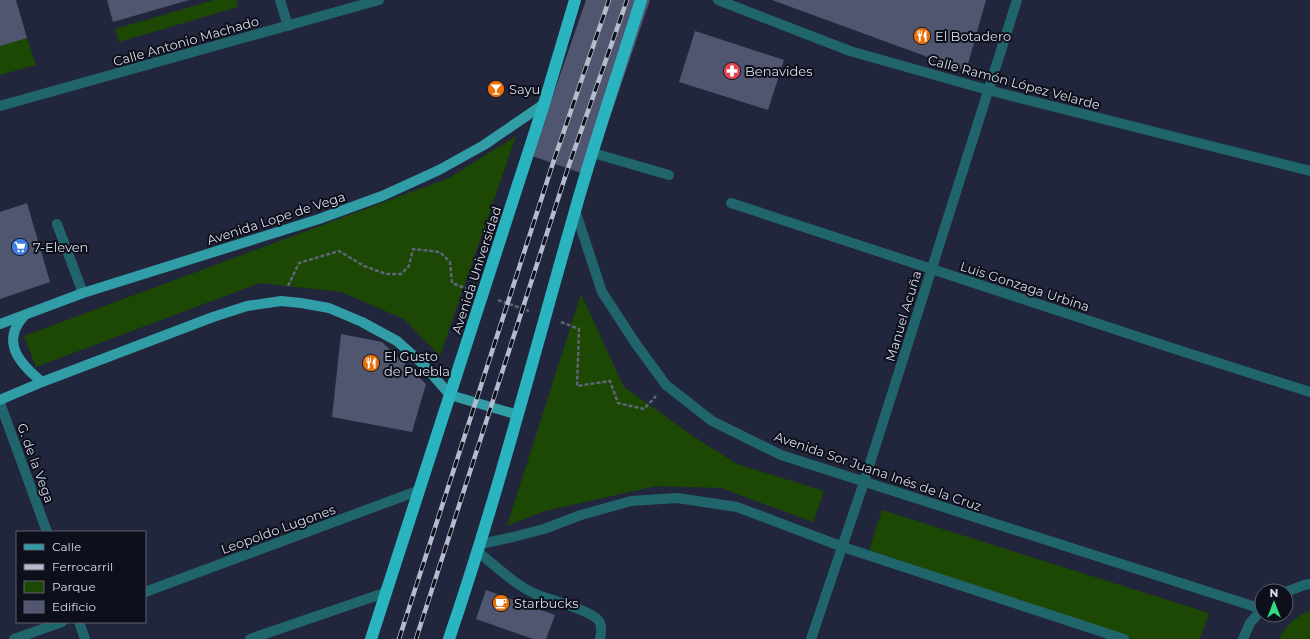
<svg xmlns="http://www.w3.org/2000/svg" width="1310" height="639" font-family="Montserrat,sans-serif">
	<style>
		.green { fill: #1c4804 }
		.building { fill: #505670 }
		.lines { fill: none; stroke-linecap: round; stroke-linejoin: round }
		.path { stroke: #606479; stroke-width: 2.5; stroke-dasharray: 4 2; stroke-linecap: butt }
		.minor { stroke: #21656c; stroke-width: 10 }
		.major { stroke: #319da7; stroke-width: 10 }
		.highway { stroke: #29b4c0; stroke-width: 12 }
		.rail-casing { stroke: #b7bbcd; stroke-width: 4.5 }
		.rail { stroke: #0d101a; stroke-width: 3; stroke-dasharray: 9; stroke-linecap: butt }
		.labels { text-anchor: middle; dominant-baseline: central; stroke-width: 4; stroke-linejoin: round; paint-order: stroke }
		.poi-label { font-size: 13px; fill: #d7dbeb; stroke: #0d101a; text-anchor: start }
		.street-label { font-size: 13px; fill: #d7dbeb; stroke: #0d101a }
	</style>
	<rect width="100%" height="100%" fill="#21263d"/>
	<g class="green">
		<polygon points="214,0 236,0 238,7 119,42 115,29"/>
		<polygon points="27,38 36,65 0,75 0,45"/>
		<polygon points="516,136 440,356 404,319 341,292 260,283 36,367 24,336 449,178"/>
		<polygon points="581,294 624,387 693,436 737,464 824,491 813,522 721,488 656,486 545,511 507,526"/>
		<polygon points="882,510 1209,613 1200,639 1131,639 869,550"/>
		<path d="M 1310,611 L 1310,639 L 1279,639 C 1286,626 1295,616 1310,611 Z"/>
	</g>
	<g class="building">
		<polygon points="0,0 16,0 27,38 0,46"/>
		<polygon points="107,0 189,0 113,22"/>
		<polygon points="586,0 650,0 590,176 532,156"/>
		<polygon points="772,0 986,0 966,71"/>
		<polygon points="695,31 784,60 768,110 679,82"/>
		<polygon points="27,203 50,282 0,299 0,212"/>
		<polygon points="341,334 382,342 426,384 412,432 332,417"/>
		<polygon points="486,590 555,615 546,639 533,639 476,619"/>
	</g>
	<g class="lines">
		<g class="path">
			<polyline points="288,286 299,263 339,251 364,266 386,274 401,274 409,266 413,249 440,252 450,262 452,283 467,289"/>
			<polyline points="498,300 529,311"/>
			<polyline points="561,322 579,329 577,386 610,381 618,403 644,409 656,396"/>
		</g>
		<g class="minor">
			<polyline points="280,0 288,26"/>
			<polyline points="718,0 850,51 988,90 1310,171"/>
			<polyline points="0,106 379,0"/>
			<polyline points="593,153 669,175"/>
			<polyline points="731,203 1175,349 1310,392"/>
			<polyline points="575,210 602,292 636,344 666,385 712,421 781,455 1262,609"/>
			<polyline points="57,224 83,293"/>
			<polyline points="0,403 47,532"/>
			<polyline points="481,544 513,537 544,529 581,515 631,501 677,498 737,507 843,547 1124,639"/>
			<path d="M 478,552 C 497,567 516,586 538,595 C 551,600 593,611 599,621 C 602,626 601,634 600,639"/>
			<polyline points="145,592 420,490"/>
			<polyline points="1286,592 1304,585 1310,584"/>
			<polyline points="79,622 85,639"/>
			<polyline points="14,639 62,622"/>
			<polyline points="250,639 387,592"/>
			<polyline points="811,639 864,482 1017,0"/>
			<polyline points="1243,639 1250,623 1262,609"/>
		</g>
		<g class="major">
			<path d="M 24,316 C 0,342 20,364 42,382"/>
			<polyline points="0,324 83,293 319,219 382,196 439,170 484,145 544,104"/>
			<polyline points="0,400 42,382 213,317 247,306 281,301 301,303 329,308 362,322 397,341 424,365 450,395 518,415"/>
		</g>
		<g class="highway">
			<polyline points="371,639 544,104 575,0"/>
			<path d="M 449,639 C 497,498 534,354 575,211 C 595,140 619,70 641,0"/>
		</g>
		<defs>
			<g id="rail">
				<polyline points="399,639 553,163 609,0"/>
				<polyline points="416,639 568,168 627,0"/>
			</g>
		</defs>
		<use href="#rail" class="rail-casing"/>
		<use href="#rail" class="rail"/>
	</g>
	<defs>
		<symbol id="restaurant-disc" viewBox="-11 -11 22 22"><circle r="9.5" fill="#e8710a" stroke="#0d101a"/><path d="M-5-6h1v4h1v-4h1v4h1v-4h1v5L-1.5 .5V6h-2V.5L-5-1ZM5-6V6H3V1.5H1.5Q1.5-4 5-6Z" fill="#fff"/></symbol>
		<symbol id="pharmacy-disc" viewBox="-11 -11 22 22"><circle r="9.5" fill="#e0444e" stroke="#0d101a"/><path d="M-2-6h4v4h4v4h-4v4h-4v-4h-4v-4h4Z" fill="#fff"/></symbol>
		<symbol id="bar-disc" viewBox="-11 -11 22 22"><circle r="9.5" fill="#e8710a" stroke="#0d101a"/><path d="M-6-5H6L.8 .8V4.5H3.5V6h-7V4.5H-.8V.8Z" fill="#fff"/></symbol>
		<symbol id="supermarket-disc" viewBox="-11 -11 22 22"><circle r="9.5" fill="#3f7fe0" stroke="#0d101a"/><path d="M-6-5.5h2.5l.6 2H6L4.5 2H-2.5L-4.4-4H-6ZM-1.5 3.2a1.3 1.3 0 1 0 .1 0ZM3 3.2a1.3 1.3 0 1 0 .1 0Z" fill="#fff"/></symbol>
		<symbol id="cafe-disc" viewBox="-11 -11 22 22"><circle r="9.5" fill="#e8710a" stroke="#0d101a"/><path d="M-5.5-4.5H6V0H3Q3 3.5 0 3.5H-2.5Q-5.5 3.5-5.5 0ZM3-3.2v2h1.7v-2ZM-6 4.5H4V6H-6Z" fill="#fff"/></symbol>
	</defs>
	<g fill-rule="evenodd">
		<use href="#restaurant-disc" x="912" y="26" width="20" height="20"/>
		<use href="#pharmacy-disc" x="722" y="61" width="20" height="20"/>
		<use href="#bar-disc" x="486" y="79" width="20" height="20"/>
		<use href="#supermarket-disc" x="10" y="237" width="20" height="20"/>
		<use href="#restaurant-disc" x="361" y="353" width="20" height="20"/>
		<use href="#cafe-disc" x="491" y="593" width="20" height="20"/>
	</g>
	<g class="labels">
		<g class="poi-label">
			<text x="935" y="36">El Botadero</text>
			<text x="745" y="71">Benavides</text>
			<text x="509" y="89">Sayu</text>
			<text x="33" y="247">7-Eleven</text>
			<text x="384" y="356">El Gusto<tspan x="384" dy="15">de Puebla</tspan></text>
			<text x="514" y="603">Starbucks</text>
		</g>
		<g class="street-label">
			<text transform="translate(186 41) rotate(-16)">Calle Antonio Machado</text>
			<text transform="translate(1014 82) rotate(15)">Calle Ramón López Velarde</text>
			<text transform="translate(276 218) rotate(-18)">Avenida Lope de Vega</text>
			<text transform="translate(476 270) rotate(-72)">Avenida Universidad</text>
			<text transform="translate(1025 286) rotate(18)">Luis Gonzaga Urbina</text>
			<text transform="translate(903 316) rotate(-73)">Manuel Acuña</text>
			<text transform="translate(36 463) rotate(70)">G. de la Vega</text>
			<text transform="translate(878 471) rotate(19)">Avenida Sor Juana Inés de la Cruz</text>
			<text transform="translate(278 529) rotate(-20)">Leopoldo Lugones</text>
		</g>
	</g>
	<rect x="16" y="531" width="130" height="92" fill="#0d101a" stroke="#5e616e"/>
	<rect x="24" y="544" width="20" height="6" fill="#319da7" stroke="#5e616e"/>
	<text x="52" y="551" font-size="12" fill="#d7dbeb">Calle</text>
	<rect x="24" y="564" width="20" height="6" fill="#b7bbcd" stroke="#5e616e"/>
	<text x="52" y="571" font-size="12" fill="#d7dbeb">Ferrocarril</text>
	<rect x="24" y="581" width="20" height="12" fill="#1c4804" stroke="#5e616e"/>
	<text x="52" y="591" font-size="12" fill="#d7dbeb">Parque</text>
	<rect x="24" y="601" width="20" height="12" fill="#505670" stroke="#5e616e"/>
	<text x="52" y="611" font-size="12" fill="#d7dbeb">Edificio</text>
	<g transform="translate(1274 603)"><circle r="19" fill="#0d101a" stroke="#5e616e"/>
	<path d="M0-3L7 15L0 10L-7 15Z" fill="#35d881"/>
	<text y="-6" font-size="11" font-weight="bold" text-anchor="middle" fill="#d7dbeb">N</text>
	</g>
</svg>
